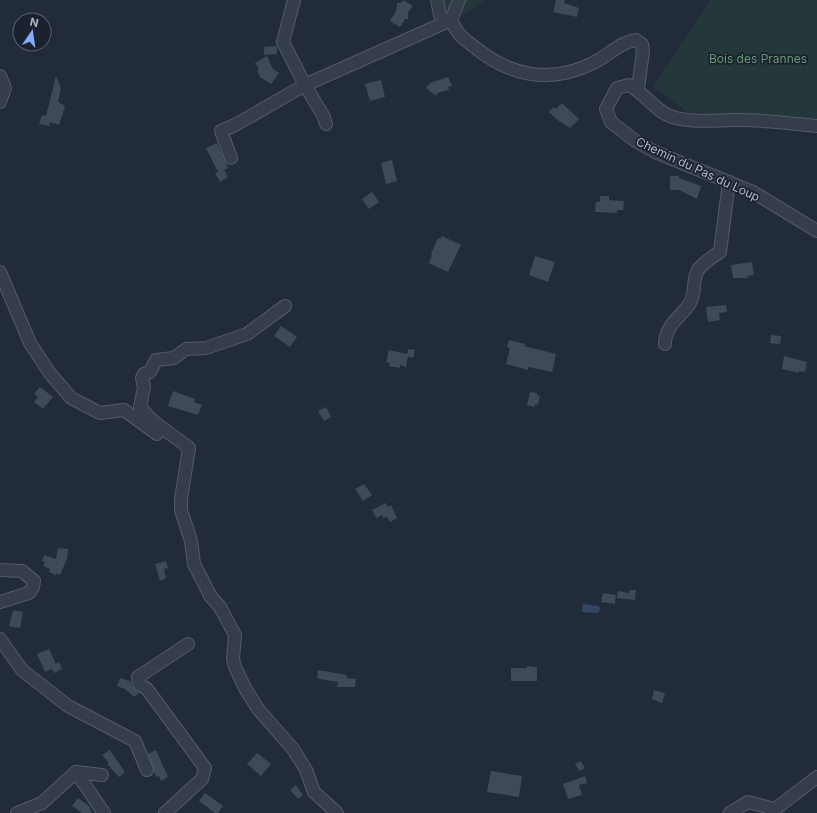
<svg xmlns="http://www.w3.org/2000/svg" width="817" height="813" font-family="Inter,sans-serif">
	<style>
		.green { fill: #24373b }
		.water { fill: #354662 }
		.building { fill: #3e495a }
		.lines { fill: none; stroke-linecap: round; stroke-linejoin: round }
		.minor-casing { stroke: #535b68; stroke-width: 14 }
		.minor { stroke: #353d4b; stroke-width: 12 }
		.labels { text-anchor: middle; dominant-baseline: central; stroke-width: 3.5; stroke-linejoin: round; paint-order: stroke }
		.park-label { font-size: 12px; fill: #679875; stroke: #1b222f }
		.street-label { font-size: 12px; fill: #b0b8c7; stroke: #1b222f }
	</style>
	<rect width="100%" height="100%" fill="#222b3a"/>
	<g class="green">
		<polygon points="444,0 485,0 460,17 445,7"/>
		<polygon points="710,0 817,0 817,120 687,112 653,86"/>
	</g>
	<polygon class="water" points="583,604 599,606 600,611 597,613 582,612"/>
	<g class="building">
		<polygon points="403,0 413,6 408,13 408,19 405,19 400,27 390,21 396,11 397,3 401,3"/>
		<polygon points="556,0 565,0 564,3 579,8 577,17 553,12"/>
		<polygon points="277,46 277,54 264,55 264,47"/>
		<polygon points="267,56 273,69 279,73 271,84 260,77 257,70 259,69 255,63"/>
		<polygon points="56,76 61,88 58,102 65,106 59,125 50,122 49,126 39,124 42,115 46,116"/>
		<polygon points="448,77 452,86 448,87 449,90 438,93 436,96 426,88 430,83"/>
		<polygon points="381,80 385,97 370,101 365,84"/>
		<polygon points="562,103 579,119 570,128 559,121 549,112 554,107 556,109"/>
		<polygon points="217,143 228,168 224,170 228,177 220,182 215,173 218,172 206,148"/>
		<polygon points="392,160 397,181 386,184 381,163"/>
		<polygon points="670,176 679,176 679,178 701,186 697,199 679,190 670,190"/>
		<polygon points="372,192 379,202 369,209 362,199"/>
		<polygon points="600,196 609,196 609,200 624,201 623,210 617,210 617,213 595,212 596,202 600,202"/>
		<polygon points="442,236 461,245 448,272 429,263 432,255 431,254 438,238 440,239"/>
		<polygon points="535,256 555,262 548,282 529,275"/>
		<polygon points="752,262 754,275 747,276 748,278 733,278 731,265"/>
		<polygon points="726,305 727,312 719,313 720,320 708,322 706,307"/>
		<polygon points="281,326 297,337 290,347 274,336"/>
		<polygon points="771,335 781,336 780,344 770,343"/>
		<polygon points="509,340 525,344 524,346 556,354 552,372 528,367 528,370 506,364 510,348 507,347"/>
		<polygon points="408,349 415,350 413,358 408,357 406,367 400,365 400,368 389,366 390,363 386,362 389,350 407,354"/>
		<polygon points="784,356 807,362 805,372 799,371 799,373 782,369"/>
		<polygon points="40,387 53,397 43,409 34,402 38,397 34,394"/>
		<polygon points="173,391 195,399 194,402 202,405 198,415 168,406"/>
		<polygon points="530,392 537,393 537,395 540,396 538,405 535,404 535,407 527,405"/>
		<polygon points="326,407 331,417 324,421 318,411"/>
		<polygon points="364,484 372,495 363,501 355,489"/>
		<polygon points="386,503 387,507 391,505 397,518 390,522 387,517 383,518 382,515 376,518 372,510"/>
		<polygon points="58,548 68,549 67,559 60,575 56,573 56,575 49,572 50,569 43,566 45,562 42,561 44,555 56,559"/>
		<polygon points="166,561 168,568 164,569 166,578 160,581 155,564"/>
		<polygon points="630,590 636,590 635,600 617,598 618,591 629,593"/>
		<polygon points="603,593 616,595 615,604 601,602"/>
		<polygon points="13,610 23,612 20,628 9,626"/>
		<polygon points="49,649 56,664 59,662 62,669 54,673 52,669 45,672 37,654"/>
		<polygon points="527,666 537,667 537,681 511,681 511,668 527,668"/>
		<polygon points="318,670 347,675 346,678 356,679 355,687 337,687 338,682 319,679 317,677"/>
		<polygon points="120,678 130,681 133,688 139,693 134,697 125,689 117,686"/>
		<polygon points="654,690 665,693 662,703 652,699"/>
		<polygon points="110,750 125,772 119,777 107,764 109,763 102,755"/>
		<polygon points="156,750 168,777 161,781 159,776 156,777 148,754"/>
		<polygon points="257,753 271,764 261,776 247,764"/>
		<polygon points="581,761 585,768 579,771 575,764"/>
		<polygon points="491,771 522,776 519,797 487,792"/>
		<polygon points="585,776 587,783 579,785 582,795 568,799 563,784"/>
		<polygon points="296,785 303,795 298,799 290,790"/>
		<polygon points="205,793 223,806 218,813 215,813 199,801"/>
		<polygon points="78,798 89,806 92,813 82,813 72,806"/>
	</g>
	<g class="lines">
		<defs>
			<g id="minor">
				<polyline points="294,0 283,42 305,85 451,20 459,0"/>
				<path d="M 437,0 L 440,15 L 443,20 L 451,20 C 459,37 462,37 477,49 C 513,77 551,84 593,63 C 608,56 620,42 636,40 L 642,44 L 643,51 L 638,89"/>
				<polyline points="0,76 5,88 0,102"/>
				<path d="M 817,126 C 790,123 764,120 737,120 C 717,120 696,123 676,118 C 657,114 646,94 629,85 L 617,88 L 606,109 L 611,122 L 634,140 L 655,152 L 753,192 L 817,231"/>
				<polyline points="231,158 221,131 235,125 305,85 324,117 326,124"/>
				<polyline points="0,272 30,343 49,372 71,398 100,413 124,410 157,434"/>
				<path d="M 285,306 L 247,334 L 206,348 L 186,349 L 174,358 L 156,360 L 150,372 L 144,374 L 142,378 L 144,387 L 140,407 C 155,426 171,433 189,448 L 181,499 L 181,510 L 191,541 L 194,564 L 211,597 L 220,607 L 235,635 L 233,659 L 235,667 L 245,688 L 258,709 L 293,749 L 306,770 L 314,792 L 337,813"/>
				<path d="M 665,344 C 665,325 681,317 690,303 C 696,294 692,279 698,270 C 704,262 712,257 720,252 L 729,182"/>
				<polyline points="0,570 22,571 34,581 33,587 29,593 0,602"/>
				<polyline points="0,639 22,670 68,706 135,741 147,770"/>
				<polyline points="76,772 104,813"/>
				<polyline points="17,813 42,803 76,772 102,775"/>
				<polyline points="165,813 202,779 205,768 147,689 139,684 138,677 188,644"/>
				<polyline points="730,813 748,802 775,809 778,807 817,777"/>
			</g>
		</defs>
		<use href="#minor" class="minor-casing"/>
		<use href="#minor" class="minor"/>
	</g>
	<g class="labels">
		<g class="park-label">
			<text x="758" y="58">Bois des Prannes</text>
		</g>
		<g class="street-label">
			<text transform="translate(698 169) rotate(25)">Chemin du Pas du Loup</text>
		</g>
	</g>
	<g transform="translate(32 32) rotate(13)"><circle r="19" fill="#1b222f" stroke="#575e6c"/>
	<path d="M0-3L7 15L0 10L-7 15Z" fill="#84abf8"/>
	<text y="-6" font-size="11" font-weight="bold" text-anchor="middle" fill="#b0b8c7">N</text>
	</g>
</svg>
